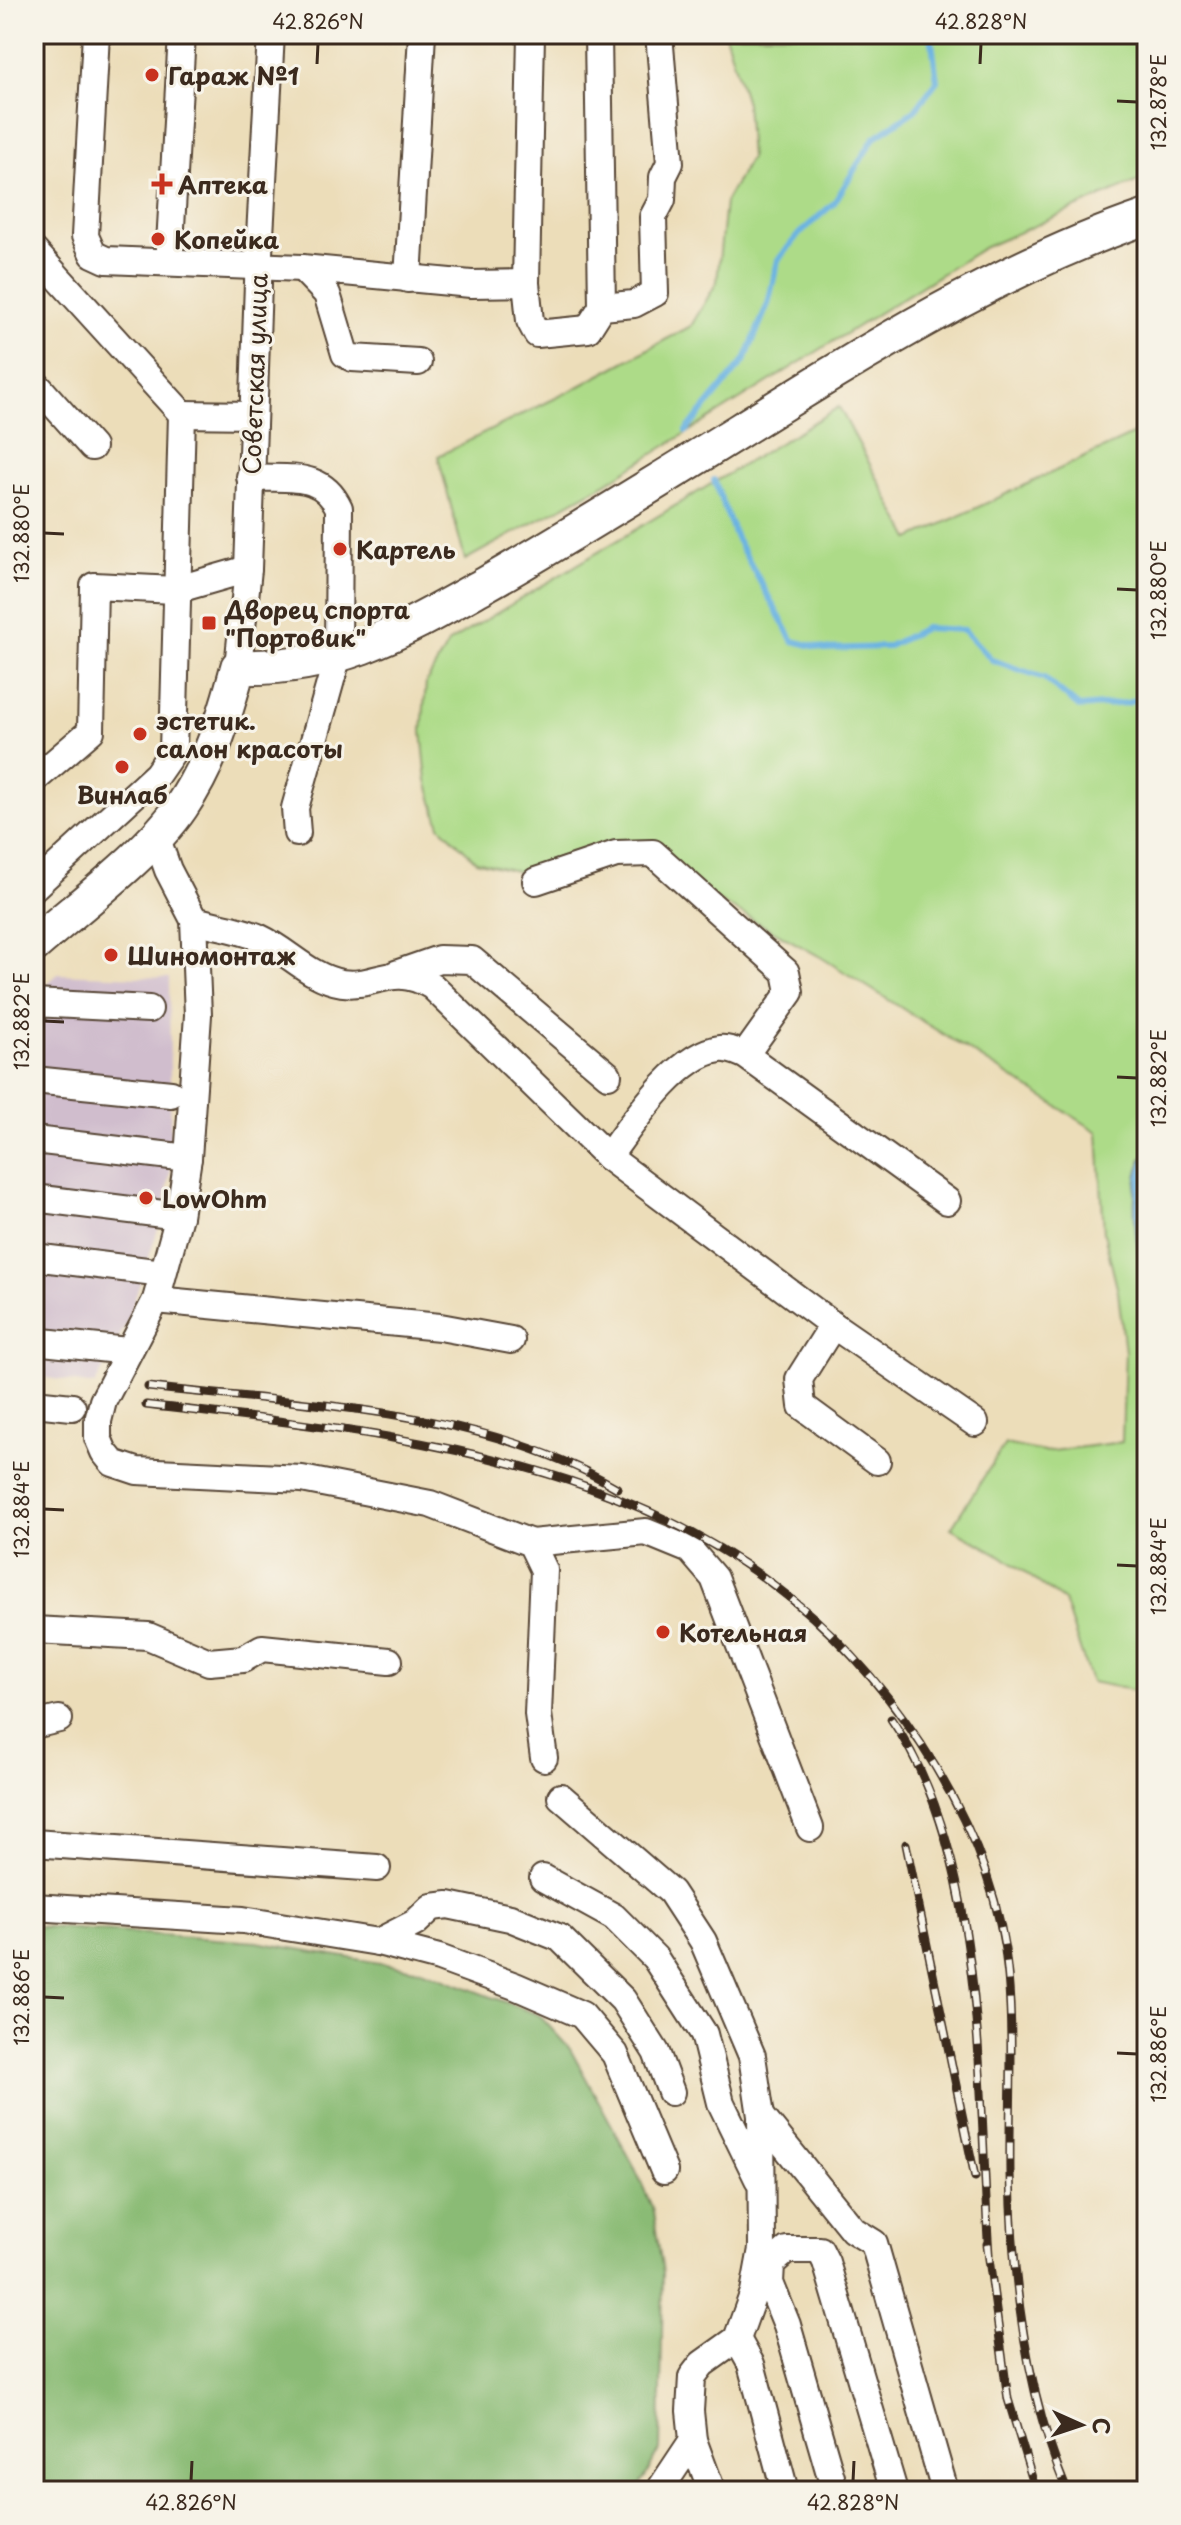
<svg xmlns="http://www.w3.org/2000/svg" width="1181" height="2525" font-family="'Playpen Sans',sans-serif">
	<style>
		.industrial { fill: #d0bdcd }
		.green { fill: #addb88; stroke: #748253; stroke-width: 2 }
		.forest { fill: #8abb74; stroke: #627249; stroke-width: 2 }
		.water { fill: #6ab3e2; stroke: #526e80; stroke-width: 2 }
		.lines { fill: none; stroke-linecap: round; stroke-linejoin: round }
		.stream { stroke: #6ab3e2; stroke-width: 6 }
		.minor-casing { stroke: #564535; stroke-width: 30 }
		.major-casing { stroke: #564535; stroke-width: 38 }
		.minor { stroke: #fff; stroke-width: 26 }
		.major { stroke: #fff; stroke-width: 34 }
		.rail-casing { stroke: #3b2a1e; stroke-width: 9 }
		.rail { stroke: #f7f3e8; stroke-width: 6; stroke-dasharray: 18; stroke-linecap: butt }
		.ticks { fill: none; stroke: #3b2a1e; stroke-width: 3 }
		.poi-dot { fill: #c8321e; stroke: #f7f3e8; stroke-width: 3 }
		.labels { text-anchor: middle; dominant-baseline: central; stroke-width: 6; stroke-linejoin: round; paint-order: stroke }
		.poi-label { font-size: 24px; font-weight: bold; fill: #3b2a1e; stroke: #f7f3e8; text-anchor: start }
		.street-label { font-size: 24px; fill: #3b2a1e; stroke: #f7f3e8 }
		.neatline { fill: none; stroke: #3b2a1e; stroke-width: 3 }
		.ticks-label { font-size: 20px; text-anchor: middle; fill: #3b2a1e }
	</style>
	<rect width="100%" height="100%" fill="#f7f3e8"/>
	<filter id="ink" filterUnits="userSpaceOnUse"><feTurbulence type="fractalNoise" baseFrequency=".0125" numOctaves="2"/><feDisplacementMap in="SourceGraphic" scale="16" xChannelSelector="R" yChannelSelector="G"/><feConvolveMatrix kernelMatrix="1 2 1 2 8 2 1 2 1" color-interpolation-filters="sRGB"/></filter>
	<filter id="wash" filterUnits="userSpaceOnUse"><feTurbulence type="fractalNoise" baseFrequency=".006" numOctaves="4" result="noise"/><feDisplacementMap in="SourceGraphic" scale="32" xChannelSelector="R" yChannelSelector="G"/><feGaussianBlur stdDeviation="1.8" result="paint"/><feColorMatrix in="noise" values="0 0 0 0 0 0 0 0 0 0 0 0 0 0 0 0 0 1.4 0 .05"/><feComposite in="paint" operator="in"/></filter>
	<g filter="url(#wash)">
		<rect width="100%" height="100%" fill="#ecddb9"/>
		<polygon class="industrial" points="58,974 169,978 171,1167 163,1214 127,1322 95,1385 34,1376 34,995"/>
		<g class="green">
			<polygon points="725,34 1147,34 1147,177 983,248 608,482 465,560 438,456 574,389 691,326 717,282 725,202 750,158 746,103"/>
			<polygon points="839,407 910,539 1147,428 1147,1151 1141,1160 1140,1266 1147,1280 1147,1693 1091,1682 1064,1601 1002,1556 951,1528 1005,1444 1044,1452 1122,1442 1125,1352 1118,1292 1104,1233 1098,1132 819,956 617,845 523,873 476,861 440,826 427,781 422,731 426,683 449,642"/>
		</g>
		<polygon class="forest" points="34,1926 257,1942 421,1970 539,2015 570,2049 633,2164 652,2207 663,2272 660,2450 637,2491 34,2491"/>
		<path class="water" d="M 1147,1151 L 1147,1280 C 1133,1250 1128,1179 1147,1151 Z"/>
		<g class="lines">
			<g class="stream">
				<polyline points="686,431 745,360 768,304 778,260 798,235 834,203 874,138 914,111 937,81 931,34"/>
				<polyline points="714,480 736,538 793,641 825,649 887,647 925,628 964,630 992,660 1044,678 1079,707 1127,703 1147,695"/>
			</g>
		</g>
	</g>
	<g filter="url(#ink)">
		<g class="lines">
			<defs>
				<g id="minor">
					<polyline points="96,34 85,236 93,254 106,260 302,268 471,284 526,283"/>
					<polyline points="531,34 526,283 530,321 537,334 588,329 602,307 634,304 655,293 653,217 662,200 663,177 670,163 659,34"/>
					<polyline points="598,34 602,307"/>
					<polyline points="34,251 182,414 173,751 157,774 34,887"/>
					<polyline points="169,262 182,34"/>
					<polyline points="302,268 327,294 345,354 352,358 418,362"/>
					<polyline points="408,279 422,34"/>
					<polyline points="34,382 92,447"/>
					<polyline points="182,414 253,415"/>
					<path d="M 250,477 C 288,480 321,470 339,508 L 338,655 L 295,808 L 297,833"/>
					<polyline points="238,667 248,569 259,254 271,34"/>
					<polyline points="34,780 91,731 94,586 175,590 248,569"/>
					<polyline points="156,836 168,870 194,920 198,1015 188,1158 179,1216 156,1300 103,1401 98,1421 98,1438 104,1452 113,1463 137,1471 302,1479 430,1504 531,1543 544,1570 538,1714 544,1758"/>
					<polyline points="536,881 616,854 653,853 786,972 790,992 745,1055"/>
					<path d="M 194,920 C 215,926 240,929 260,938 C 288,951 310,978 342,983 C 377,988 391,962 432,986 L 608,1157 L 833,1325 L 975,1423"/>
					<polyline points="396,974 439,959 472,960 608,1075"/>
					<polyline points="34,1003 149,1009"/>
					<polyline points="34,1080 171,1094"/>
					<polyline points="34,1140 188,1158"/>
					<path d="M 608,1157 C 632,1124 677,1054 720,1049 C 728,1048 737,1052 745,1055 L 947,1201"/>
					<polyline points="34,1198 179,1216"/>
					<polyline points="34,1257 163,1273"/>
					<polyline points="156,1300 440,1327 511,1340"/>
					<polyline points="833,1325 799,1379 802,1406 877,1461"/>
					<polyline points="34,1341 127,1351"/>
					<polyline points="34,1403 72,1407"/>
					<polyline points="531,1543 646,1532 690,1550 714,1578 810,1828"/>
					<polyline points="34,1630 148,1636 209,1662 243,1659 262,1648 389,1661"/>
					<polyline points="34,1725 59,1719"/>
					<polyline points="561,1797 671,1892 703,1941 752,2056 761,2116 762,2249 754,2292 737,2339 702,2364 692,2377 690,2411 693,2440 712,2491"/>
					<polyline points="34,1843 377,1868"/>
					<polyline points="543,1878 614,1917 655,1958 704,2034 721,2103 758,2179"/>
					<polyline points="34,1907 243,1920 378,1942 439,1958 515,1986 582,2015 615,2054 664,2171"/>
					<polyline points="378,1942 415,1923 432,1907 448,1905 510,1918 560,1938 623,2000 656,2052 671,2092"/>
					<polyline points="761,2116 853,2230 874,2243 945,2491"/>
					<polyline points="737,2339 751,2364 785,2491"/>
					<polyline points="659,2491 693,2440"/>
					<polyline points="835,2491 787,2325 770,2283 771,2264 787,2250 820,2250 826,2262 894,2491"/>
				</g>
				<path id="major" d="M 34,945 C 77,907 150,853 181,807 C 210,765 225,716 238,667 C 338,670 402,631 486,584 C 544,551 601,516 658,481 C 812,387 976,275 1147,217"/>
			</defs>
			<use href="#minor" class="minor-casing"/>
			<use href="#major" class="major-casing"/>
			<use href="#minor" class="minor"/>
			<use href="#major" class="major"/>
			<defs>
				<g id="rail">
					<path d="M 148,1387 C 304,1405 479,1407 617,1488"/>
					<path d="M 146,1405 C 446,1440 740,1467 921,1744 C 966,1813 1001,1892 1008,1975 C 1014,2041 1009,2108 1010,2174 C 1012,2280 1026,2393 1067,2491"/>
					<path d="M 891,1719 C 987,1856 978,2093 989,2255"/>
					<polyline points="906,1844 975,2177"/>
					<polyline points="987,2244 1008,2399 1036,2491"/>
				</g>
			</defs>
			<use href="#rail" class="rail-casing"/>
			<use href="#rail" class="rail"/>
		</g>
	</g>
	<path class="ticks" d="M 317,64 L 318,44M 980,64 L 981,44M 1117,101 L 1137,102M 44,533 L 64,534M 1117,589 L 1137,590M 44,1021 L 64,1022M 1117,1077 L 1137,1078M 44,1509 L 64,1510M 1117,1565 L 1137,1566M 44,1997 L 64,1998M 1117,2053 L 1137,2054M 191,2481 L 192,2461M 853,2481 L 854,2461"/>
	<g class="poi-dot">
		<circle cx="152" cy="75" r="8"/>
		<path d="M158 172h8v8h8v8h-8v8h-8v-8h-8v-8h8z"/>
		<circle cx="158" cy="239" r="8"/>
		<circle cx="340" cy="549" r="8"/>
		<rect x="201" y="615" width="16" height="16" rx="4"/>
		<circle cx="140" cy="734" r="8"/>
		<circle cx="122" cy="767" r="8"/>
		<circle cx="111" cy="955" r="8"/>
		<circle cx="146" cy="1198" r="8"/>
		<circle cx="663" cy="1632" r="8"/>
	</g>
	<g class="labels">
		<g class="poi-label">
			<text x="168" y="75">Гараж №1</text>
			<text x="178" y="184">Аптека</text>
			<text x="174" y="239">Копейка</text>
			<text x="356" y="549">Картель</text>
			<text x="225" y="609">Дворец спорта<tspan x="225" dy="28">"Портовик"</tspan></text>
			<text x="156" y="720">эстетик.<tspan x="156" dy="28">салон красоты</tspan></text>
			<text x="122" y="794" text-anchor="middle">Винлаб</text>
			<text x="127" y="955">Шиномонтаж</text>
			<text x="162" y="1198">LowOhm</text>
			<text x="679" y="1632">Котельная</text>
		</g>
		<g class="street-label">
			<text transform="translate(254 374) rotate(-88)">Советская улица</text>
		</g>
	</g>
	<rect width="1181" height="2525" fill="none" stroke="#f7f3e8" stroke-width="88"/>
	<g transform="translate(1081 2425) rotate(93)" stroke="#f7f3e8" stroke-width="6" paint-order="stroke">
	<path d="M0-6L14 30L0 20L-14 30Z" fill="#3b2a1e"/>
	<text y="-12" font-size="22" font-weight="bold" text-anchor="middle" fill="#3b2a1e">С</text>
	</g>
	<rect x="44" y="44" width="1093" height="2437" class="neatline"/>
	<g class="ticks-label">
		<text x="318" y="29">42.826°N</text>
		<text x="981" y="29">42.828°N</text>
		<text transform="translate(1159 102) rotate(-90)" y="7">132.878°E</text>
		<text transform="translate(22 533) rotate(-90)" y="7">132.880°E</text>
		<text transform="translate(1159 590) rotate(-90)" y="7">132.880°E</text>
		<text transform="translate(22 1021) rotate(-90)" y="7">132.882°E</text>
		<text transform="translate(1159 1078) rotate(-90)" y="7">132.882°E</text>
		<text transform="translate(22 1509) rotate(-90)" y="7">132.884°E</text>
		<text transform="translate(1159 1566) rotate(-90)" y="7">132.884°E</text>
		<text transform="translate(22 1997) rotate(-90)" y="7">132.886°E</text>
		<text transform="translate(1159 2054) rotate(-90)" y="7">132.886°E</text>
		<text x="191" y="2510">42.826°N</text>
		<text x="853" y="2510">42.828°N</text>
	</g>
</svg>
